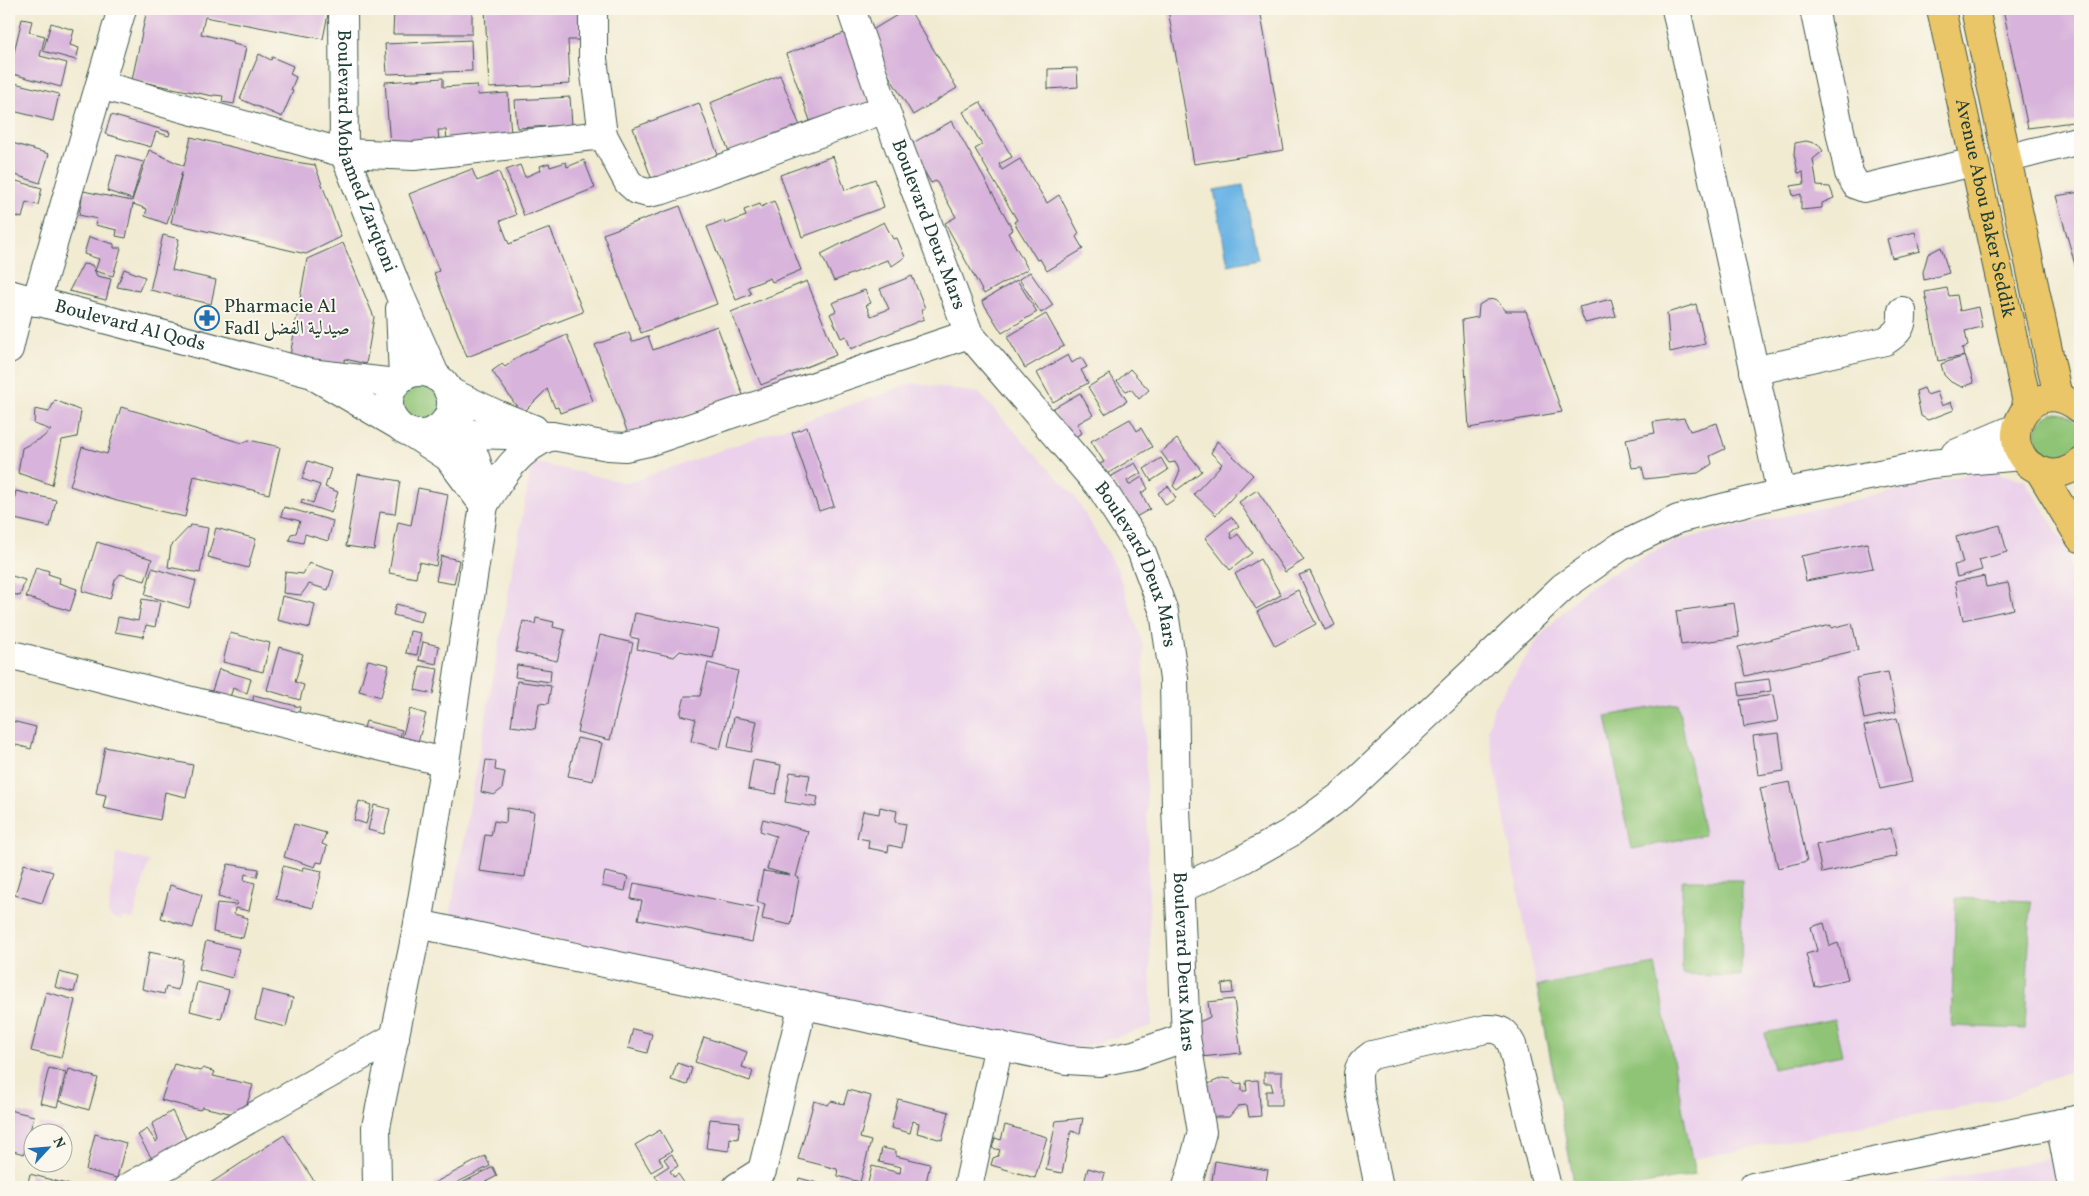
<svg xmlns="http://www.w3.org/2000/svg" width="2089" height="1196" font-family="Vollkorn,Amiri,serif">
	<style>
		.built { fill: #ebd1eb }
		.green { fill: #8fc476; stroke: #578055 }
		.water { fill: #6db5e5; stroke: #46798c }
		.building { fill: #d8b3db }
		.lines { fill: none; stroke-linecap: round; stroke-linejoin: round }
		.minor-casing { stroke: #3e574c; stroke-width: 30 }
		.major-casing { stroke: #3e574c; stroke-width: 30 }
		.minor { stroke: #fff; stroke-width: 28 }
		.major { stroke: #ebc669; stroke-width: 28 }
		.labels { text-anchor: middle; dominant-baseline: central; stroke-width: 4; stroke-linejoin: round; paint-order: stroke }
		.street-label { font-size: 19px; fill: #1f3d34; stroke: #fbf7ec }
		.poi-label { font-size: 19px; fill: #1f3d34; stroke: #fbf7ec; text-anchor: start }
	</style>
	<rect width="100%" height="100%" fill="#fbf7ec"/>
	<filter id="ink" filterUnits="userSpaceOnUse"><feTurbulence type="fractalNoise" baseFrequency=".02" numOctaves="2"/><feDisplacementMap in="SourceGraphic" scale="10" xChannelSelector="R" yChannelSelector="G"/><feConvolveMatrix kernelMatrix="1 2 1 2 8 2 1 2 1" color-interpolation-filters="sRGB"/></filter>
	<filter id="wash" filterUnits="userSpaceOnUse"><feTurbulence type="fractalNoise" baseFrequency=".0096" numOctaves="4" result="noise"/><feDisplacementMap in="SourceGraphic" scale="20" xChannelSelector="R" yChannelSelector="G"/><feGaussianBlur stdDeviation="1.12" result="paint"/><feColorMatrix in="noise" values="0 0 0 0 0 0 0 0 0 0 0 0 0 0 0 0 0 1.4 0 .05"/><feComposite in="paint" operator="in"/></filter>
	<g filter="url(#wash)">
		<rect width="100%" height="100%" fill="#f1ebd2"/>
		<g class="built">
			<polygon points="913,383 979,393 1075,497 1117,569 1143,645 1152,1026 1068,1052 450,916 532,462 627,483"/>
			<polygon points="1986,470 2024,480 2042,507 2067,547 2080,612 2080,1060 2067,1072 2006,1098 1573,1183 1488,730 1494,706 1540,636 1585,589 1625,566 1675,541"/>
			<polygon points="117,853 149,861 133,920 123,917 121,920 112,918 108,913"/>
			<polygon points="2080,1153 2080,1187 1902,1187 2032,1162"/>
		</g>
		<g class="green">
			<circle cx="420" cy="402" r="22"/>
			<circle cx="2058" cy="435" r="22"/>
			<polygon points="1678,703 1704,835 1632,849 1606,716"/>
			<polygon points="1682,880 1742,880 1741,976 1682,975"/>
			<polygon points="1956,898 2031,901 2025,1029 1951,1026"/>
			<polygon points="1655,964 1695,1175 1628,1187 1575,1187 1537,986"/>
			<polygon points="1834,1019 1842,1055 1773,1069 1765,1033"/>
		</g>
		<polygon class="water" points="1243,185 1258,259 1228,265 1214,190"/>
		<g id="blocks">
			<g class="building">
				<polygon points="147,9 329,9 323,39 205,17 201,34 234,42 233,44 246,47 234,104 222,102 223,96 214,95 213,96 132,80"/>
				<polygon points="394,9 472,9 472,34 393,34"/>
				<polygon points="485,9 580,9 581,40 568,40 570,84 489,88"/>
				<polygon points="907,9 909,9 957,88 913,115 864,35"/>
				<polygon points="1168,9 1260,9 1284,150 1194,164"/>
				<polygon points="2003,9 2080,9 2080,121 2028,128"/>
				<polygon points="22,19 32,21 29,32 45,36 40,56 67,63 61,87 9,73"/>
				<polygon points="51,23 74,30 70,45 79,48 76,60 43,51"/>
				<polygon points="847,32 872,104 812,126 786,54"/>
				<polygon points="471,40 472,71 387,74 385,44"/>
				<polygon points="259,54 271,60 272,57 293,66 290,74 296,77 291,90 293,91 282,117 240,99"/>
				<polygon points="1077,68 1078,87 1048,89 1048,69"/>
				<polygon points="780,75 800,126 730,154 710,103"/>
				<polygon points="443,78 443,87 477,85 478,95 508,93 511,135 447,140 446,130 438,130 439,141 390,145 385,82"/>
				<polygon points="10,82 59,94 53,121 9,110"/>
				<polygon points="570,97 572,125 517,128 515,100"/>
				<polygon points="980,102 1012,157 999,164 1002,170 1020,159 1047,203 1059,195 1079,233 1076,237 1083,249 1047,271 1040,259 1037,260 1014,222 1017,220 975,149 982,145 963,112"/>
				<polygon points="699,103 718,155 652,180 633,128"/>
				<polygon points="111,115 170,132 169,136 156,132 151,147 105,134"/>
				<polygon points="952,121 1013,230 1008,233 1028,269 984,294 945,223 956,217 936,181 931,183 909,145"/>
				<polygon points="191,137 289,161 315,165 341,237 306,254 171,223 182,172 167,224 145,216 147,209 133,204 126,238 116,236 117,230 95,225 97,219 79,215 83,191 132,201 149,150 184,166"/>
				<polygon points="1806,141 1818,144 1823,151 1813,159 1817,186 1830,187 1834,198 1822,203 1822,208 1801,210 1801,194 1793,196 1791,186 1804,184 1803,172 1798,173 1794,154 1795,143"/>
				<polygon points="9,142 49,154 40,183 9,173"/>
				<polygon points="117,155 143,162 132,199 107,191"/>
				<polygon points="833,156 845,190 875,179 884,207 802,237 780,175"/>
				<polygon points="584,160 595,188 524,216 506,170 520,165 525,177 541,170 540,166 549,163 550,167 566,162 567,167"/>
				<polygon points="472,169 477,181 499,172 516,215 500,221 509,244 550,228 583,312 467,357 434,273 439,271 409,194"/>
				<polygon points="9,179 42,188 38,205 26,202 22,218 9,214"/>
				<polygon points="2080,192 2080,283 2056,196"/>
				<polygon points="774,201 801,270 772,282 770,278 748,287 751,294 736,300 707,227 724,220 725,224 746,216 744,210 760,204 761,207"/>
				<polygon points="680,206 717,304 641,333 603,234"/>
				<polygon points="884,222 893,239 897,238 905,257 892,266 887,260 834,281 821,254"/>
				<polygon points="1915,232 1920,251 1892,258 1887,239"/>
				<polygon points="163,235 179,239 172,270 216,280 211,304 150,290"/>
				<polygon points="89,237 114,244 114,248 121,248 113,276 95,271 99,259 84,254"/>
				<polygon points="343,243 374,317 366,364 345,359 342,366 290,356 307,259"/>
				<polygon points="1941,247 1949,273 1924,280 1923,272 1928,254"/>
				<polygon points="83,264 92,265 97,276 111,279 106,300 69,291"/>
				<polygon points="124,269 145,277 139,291 117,287"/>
				<polygon points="1030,272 1053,305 1041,313 1019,279"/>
				<polygon points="912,276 925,308 921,310 924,319 851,349 846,336 841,338 830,314 836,311 832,303 865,290 871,303 866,305 871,316 889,309 880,289"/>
				<polygon points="1017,280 1037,312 1002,333 982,301"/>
				<polygon points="807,281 836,355 761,385 731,312"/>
				<polygon points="1947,288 1949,296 1957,295 1960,311 1978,307 1982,327 1965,331 1968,346 1962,348 1964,356 1938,361 1925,292"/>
				<polygon points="1496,299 1506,311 1526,311 1562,412 1469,428 1462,320 1478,317 1479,305 1487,300"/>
				<polygon points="1611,299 1616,316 1585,323 1579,307"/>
				<polygon points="1696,304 1705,344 1670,352 1667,313"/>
				<polygon points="1046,314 1064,346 1025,368 1007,337"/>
				<polygon points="717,326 743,395 663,424 630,439 595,345 629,332 632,342 648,336 653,350"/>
				<polygon points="567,335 593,401 560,413 558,407 555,408 547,389 522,414 492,371 502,364 505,367 521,355"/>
				<polygon points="1068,355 1072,363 1081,357 1087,367 1081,370 1088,383 1053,402 1037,373"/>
				<polygon points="1965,356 1974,383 1962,387 1951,382 1944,375 1941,364"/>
				<polygon points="1130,369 1149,390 1139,399 1131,389 1126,391 1117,381"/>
				<polygon points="1110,374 1127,401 1105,414 1088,387"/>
				<polygon points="1924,388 1927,395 1937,392 1942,406 1951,402 1954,410 1928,420 1921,416 1916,391"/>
				<polygon points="1080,393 1093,415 1077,424 1082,433 1069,440 1052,409"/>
				<polygon points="55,400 81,411 77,437 62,440 52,485 18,473 22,448 42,438 51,430 34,424 35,409 49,412"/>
				<polygon points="121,407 242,443 249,440 280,447 269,494 194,476 185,517 117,501 70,486 82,447 107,454"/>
				<polygon points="1684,418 1690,431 1717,423 1725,449 1710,456 1712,464 1698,473 1645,479 1642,467 1632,468 1626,439 1655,433 1653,422"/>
				<polygon points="1130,419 1137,431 1141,428 1152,447 1105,475 1098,465 1104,462 1091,441"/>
				<polygon points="807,427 834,506 819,511 792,433"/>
				<polygon points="1177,439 1202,471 1177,490 1173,486 1180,471 1175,462 1169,463 1161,452"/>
				<polygon points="1217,441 1253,475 1216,515 1194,494 1222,464 1211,453"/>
				<polygon points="1161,458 1168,470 1151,481 1144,469"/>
				<polygon points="308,461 331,469 325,487 338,492 331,513 301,503 302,499 313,503 320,485 302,479"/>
				<polygon points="1135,463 1141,473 1127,481 1129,485 1142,477 1148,489 1141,493 1150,509 1134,518 1110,477"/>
				<polygon points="358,474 400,481 395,514 380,512 374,550 346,546"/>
				<polygon points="1168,486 1176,498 1166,505 1158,493"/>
				<polygon points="418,488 448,494 436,566 419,562 416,578 389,573 398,522 411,525"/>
				<polygon points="1257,490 1304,560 1285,572 1239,502"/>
				<polygon points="16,491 56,500 50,527 10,518"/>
				<polygon points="284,507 333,521 328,541 305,534 303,543 289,540 291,534 296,533 300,521 281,516"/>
				<polygon points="1231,517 1239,526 1230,533 1232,539 1238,534 1252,553 1230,570 1205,538"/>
				<polygon points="191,525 208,528 200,573 168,567 171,546"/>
				<polygon points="2000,525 2007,552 1979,560 1982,570 1957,577 1954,565 1963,563 1956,537"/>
				<polygon points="216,528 256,539 248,568 208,557"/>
				<polygon points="97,542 152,559 145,581 120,574 115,580 110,599 82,591"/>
				<polygon points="1867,543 1873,568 1806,581 1801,556"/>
				<polygon points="441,556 459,560 454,584 436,581"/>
				<polygon points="1260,559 1281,595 1256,609 1235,574"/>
				<polygon points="309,563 334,571 328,590 309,584 301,595 283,593 285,572 303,574"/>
				<polygon points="36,567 49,571 48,574 60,578 59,583 77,589 70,611 26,597"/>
				<polygon points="152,568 196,581 189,608 145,595"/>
				<polygon points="1310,571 1335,625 1325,630 1299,575"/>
				<polygon points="9,575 25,580 20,596 13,594 9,607"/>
				<polygon points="1984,576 1986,587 2008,583 2014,609 1963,620 1955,582"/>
				<polygon points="1298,590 1316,624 1275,646 1257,612"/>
				<polygon points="282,596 315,604 310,628 277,620"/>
				<polygon points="142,599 160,602 155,627 146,625 143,637 115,632 118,617 138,621"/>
				<polygon points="1734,603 1739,637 1681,645 1676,611"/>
				<polygon points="396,604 424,611 421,622 393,615"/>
				<polygon points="635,613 719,630 713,658 680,651 674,657 637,649 639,639 630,637"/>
				<polygon points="536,618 554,622 553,627 565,630 557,661 516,652 523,621 535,624"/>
				<polygon points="1852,623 1858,650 1745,676 1738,647 1831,625 1831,628"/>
				<polygon points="410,631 421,633 417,655 406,653"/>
				<polygon points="230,633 270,643 263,672 223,662"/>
				<polygon points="600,635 633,643 610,740 577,732"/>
				<polygon points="423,642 439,646 436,664 419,660"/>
				<polygon points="279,647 303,654 295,682 304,685 300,700 267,690"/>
				<polygon points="368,660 389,665 381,697 359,691"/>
				<polygon points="708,663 738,671 720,749 691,741 696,719 680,715 685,696 700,696"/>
				<polygon points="517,665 551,670 550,682 515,677"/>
				<polygon points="420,666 438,669 433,694 415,690"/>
				<polygon points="219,669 251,679 247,693 233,688 229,700 211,694"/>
				<polygon points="1888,672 1896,712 1864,719 1856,678"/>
				<polygon points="1769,679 1771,691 1740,696 1738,683"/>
				<polygon points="517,681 551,686 548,704 539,703 535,729 511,726"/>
				<polygon points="254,695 300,707 294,739 247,726"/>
				<polygon points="1773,695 1778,721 1744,727 1740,700"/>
				<polygon points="410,709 426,714 416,749 400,745"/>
				<polygon points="734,717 757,721 751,752 728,747"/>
				<polygon points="1897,718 1912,782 1880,789 1864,726"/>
				<polygon points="12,721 36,727 31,749 9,743"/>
				<polygon points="366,721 402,730 396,751 360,742"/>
				<polygon points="1779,733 1784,771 1758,775 1753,736"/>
				<polygon points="577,738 602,743 593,781 568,776"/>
				<polygon points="105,747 193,765 186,797 165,792 160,820 103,808 106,795 96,793"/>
				<polygon points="486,760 496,761 495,770 505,772 502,789 494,795 481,792"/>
				<polygon points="753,760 781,765 776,794 748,789"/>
				<polygon points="790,772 810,775 806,795 818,797 816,807 785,802"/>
				<polygon points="1790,782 1807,861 1778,868 1760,788"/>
				<polygon points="359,801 371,805 366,824 354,820"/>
				<polygon points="374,805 390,809 384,834 368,830"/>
				<polygon points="880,807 897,811 895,822 906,824 902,848 889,845 888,852 868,848 869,840 857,838 863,811 879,814"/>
				<polygon points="507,808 534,812 525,877 479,871 485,835 491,836 494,821 506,823"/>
				<polygon points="763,819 808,831 796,877 799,878 791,925 762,919 765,904 757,902 763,871 790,875 767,869 776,836 760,831"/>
				<polygon points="294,824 326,833 322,844 327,846 322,863 317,862 315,867 284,857"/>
				<polygon points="1891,828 1897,856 1822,873 1816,845"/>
				<polygon points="24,864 53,872 42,903 15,895"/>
				<polygon points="228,864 259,869 257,877 245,874 244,880 255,883 249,911 235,908 234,914 248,918 243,938 213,932 217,903 236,905 237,902 218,897"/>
				<polygon points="283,866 302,871 303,867 322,871 313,908 276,899"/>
				<polygon points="605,872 628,877 625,891 602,886"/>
				<polygon points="634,883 759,908 752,942 638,919 642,901 631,899"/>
				<polygon points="170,885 202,895 193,928 161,918"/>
				<polygon points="1824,923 1830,946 1838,943 1848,979 1815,987 1806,954 1817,951 1811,927"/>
				<polygon points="206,941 239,949 232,978 199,969"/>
				<polygon points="149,952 183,959 178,990 166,987 164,994 142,989"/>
				<polygon points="59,972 78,977 74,992 55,987"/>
				<polygon points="197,982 229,990 221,1019 190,1011"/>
				<polygon points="1232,982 1233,993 1223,994 1222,984"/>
				<polygon points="262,990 293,998 286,1027 255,1019"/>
				<polygon points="46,992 75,1000 61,1058 31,1051"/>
				<polygon points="1234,999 1241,1053 1201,1057 1197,1023 1210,1017 1208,1002"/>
				<polygon points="633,1029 652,1034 647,1053 628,1048"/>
				<polygon points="704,1037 747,1052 742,1067 753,1071 750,1081 695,1062"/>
				<polygon points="677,1063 692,1068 687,1085 671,1080"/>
				<polygon points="174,1064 200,1071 203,1068 215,1072 213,1076 253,1085 243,1116 202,1107 200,1110 161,1100"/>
				<polygon points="49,1068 66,1072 57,1107 40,1103"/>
				<polygon points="69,1069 98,1078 89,1110 60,1101"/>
				<polygon points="1264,1072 1282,1072 1282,1105 1266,1105 1266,1091 1273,1091 1271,1083 1264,1083"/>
				<polygon points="1222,1078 1231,1079 1235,1084 1242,1083 1242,1091 1247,1091 1246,1081 1258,1080 1261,1116 1249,1117 1247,1105 1238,1106 1229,1117 1206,1117 1204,1086"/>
				<polygon points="848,1090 871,1096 860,1138 871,1141 860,1182 838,1176 837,1169 798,1159 814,1101 828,1105 831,1101 844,1104"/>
				<polygon points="898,1099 949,1112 942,1140 917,1133 919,1123 913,1121 910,1133 891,1128"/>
				<polygon points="9,1110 34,1116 24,1154 9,1150"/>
				<polygon points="172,1111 186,1138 152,1159 138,1135 147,1129 156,1142 158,1139 152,1124"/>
				<polygon points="1083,1118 1080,1133 1071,1131 1062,1173 1046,1170 1056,1121"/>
				<polygon points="710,1119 740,1122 738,1139 730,1138 729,1151 706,1148"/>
				<polygon points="39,1123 62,1129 61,1134 36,1134"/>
				<polygon points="1005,1125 1047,1137 1035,1178 991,1165 993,1158 998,1156 1000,1150 992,1148 995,1138 1001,1140"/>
				<polygon points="660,1130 672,1151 659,1158 663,1165 651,1172 635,1145"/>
				<polygon points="95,1134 126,1143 117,1178 86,1170"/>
				<polygon points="284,1135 318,1187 204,1187 217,1179"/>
				<polygon points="882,1148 896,1151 896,1156 930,1164 925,1187 867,1187 872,1166 900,1173 901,1167 879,1162"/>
				<polygon points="672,1154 678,1166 670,1171 674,1177 678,1174 687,1187 662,1187 655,1175 669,1166 664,1159"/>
				<polygon points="485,1156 490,1166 448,1187 436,1187 434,1183"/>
				<polygon points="1215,1161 1268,1170 1265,1187 1211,1187"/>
				<polygon points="493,1167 497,1176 476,1187 454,1187"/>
				<polygon points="1088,1168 1105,1173 1101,1187 1083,1187"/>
				<polygon points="30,1174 70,1185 69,1187 27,1187"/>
				<polygon points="799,1178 832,1187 797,1187"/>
			</g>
		</g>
	</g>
	<g filter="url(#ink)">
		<use href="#blocks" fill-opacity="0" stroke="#3e574c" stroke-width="1"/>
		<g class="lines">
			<defs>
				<g id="minor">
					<path id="s1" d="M 343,9 L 344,153 L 399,293 L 436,377"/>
					<polyline points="593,9 593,59 603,135 628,182 637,190 648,193 663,190 885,109"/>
					<path id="s2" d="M 851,9 L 885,109 L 969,334 L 1102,489 L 1141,550 L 1164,612 L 1174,679 L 1176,808 L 1186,1037 L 1202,1132 L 1187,1187"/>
					<polyline points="1676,9 1781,493"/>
					<polyline points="1814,9 1849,173 1856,185 1864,188 1974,162"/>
					<polyline points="100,85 344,153 414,156 603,135"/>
					<polyline points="2006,159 2080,140"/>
					<path id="s3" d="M 9,294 L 309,373 L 396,383"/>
					<polyline points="36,302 122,9"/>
					<polyline points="400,309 403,377"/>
					<polyline points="9,349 21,298"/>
					<path d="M 1754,371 L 1885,341 C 1898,333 1903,327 1902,311"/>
					<circle cx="420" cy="403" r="31"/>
					<polyline points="319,379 396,424"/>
					<polyline points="448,391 496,414 534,429"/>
					<polyline points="411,433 448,457 483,504"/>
					<polyline points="429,433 552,436 608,446 625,447 648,442 969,334"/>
					<polyline points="1955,454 2016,428"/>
					<path d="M 484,505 C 501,477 519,447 552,436"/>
					<polyline points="9,654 175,697 445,762"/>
					<polyline points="1180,889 1240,861 1290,833 1342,795 1563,587 1620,547 1678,519 1781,493 1931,464 2022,456"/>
					<polyline points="418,924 1067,1060 1099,1062 1134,1055 1186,1037"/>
					<polyline points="2060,1123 2072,1187"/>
					<polyline points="129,1187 395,1037"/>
					<polyline points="379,1187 377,1183 376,1127 418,924 445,762 484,505 482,479 475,457 451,403"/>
					<polyline points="737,1187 762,1171 803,1004"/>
					<polyline points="968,1187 999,1045"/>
					<path d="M 1379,1187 L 1359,1090 C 1357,1072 1356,1066 1372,1055 L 1486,1029 C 1501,1028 1505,1032 1512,1045 L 1547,1187"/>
					<polyline points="1753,1187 2080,1119"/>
				</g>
				<g id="major">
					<path id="s4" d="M 1941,9 L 2028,407"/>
					<polyline points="1975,9 2058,397"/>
					<path d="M 2080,409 C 2027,366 1986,455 2045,472 C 2057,476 2071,471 2080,462"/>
					<polyline points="2039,470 2080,538"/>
				</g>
			</defs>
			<use href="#minor" class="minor-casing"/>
			<use href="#major" class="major-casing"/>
			<use href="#minor" class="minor"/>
			<use href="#major" class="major"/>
		</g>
	</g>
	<defs>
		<symbol id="pharmacy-ring" viewBox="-11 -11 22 22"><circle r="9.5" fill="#fbf7ec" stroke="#1f6fb2" stroke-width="1.5"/><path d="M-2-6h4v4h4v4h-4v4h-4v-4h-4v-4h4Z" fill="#1f6fb2"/></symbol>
	</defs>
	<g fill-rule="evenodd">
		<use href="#pharmacy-ring" x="193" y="304" width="28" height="28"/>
	</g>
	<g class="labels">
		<g class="street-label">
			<text stroke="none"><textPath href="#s1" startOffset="146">Boulevard Mohamed Zarqtoni</textPath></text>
			<text stroke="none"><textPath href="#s4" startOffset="204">Avenue Abou Baker Seddik</textPath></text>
			<text stroke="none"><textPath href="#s2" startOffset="229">Boulevard Deux Mars</textPath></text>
			<text stroke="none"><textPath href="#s3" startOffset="125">Boulevard Al Qods</textPath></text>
			<text stroke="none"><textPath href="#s2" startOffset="634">Boulevard Deux Mars</textPath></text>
			<text stroke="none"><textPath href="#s2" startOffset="1039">Boulevard Deux Mars</textPath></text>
		</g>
		<g class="poi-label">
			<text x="224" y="307">Pharmacie Al<tspan x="224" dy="22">Fadl صيدلية الفضل</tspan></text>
		</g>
	</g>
	<rect width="2089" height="1196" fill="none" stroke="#fbf7ec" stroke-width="30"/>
	<g transform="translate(48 1148) rotate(64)"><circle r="24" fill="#fbf7ec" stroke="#a3ada2"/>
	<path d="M0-4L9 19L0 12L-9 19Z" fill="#1f6fb2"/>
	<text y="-8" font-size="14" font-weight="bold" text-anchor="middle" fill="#1f3d34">N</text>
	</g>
</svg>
